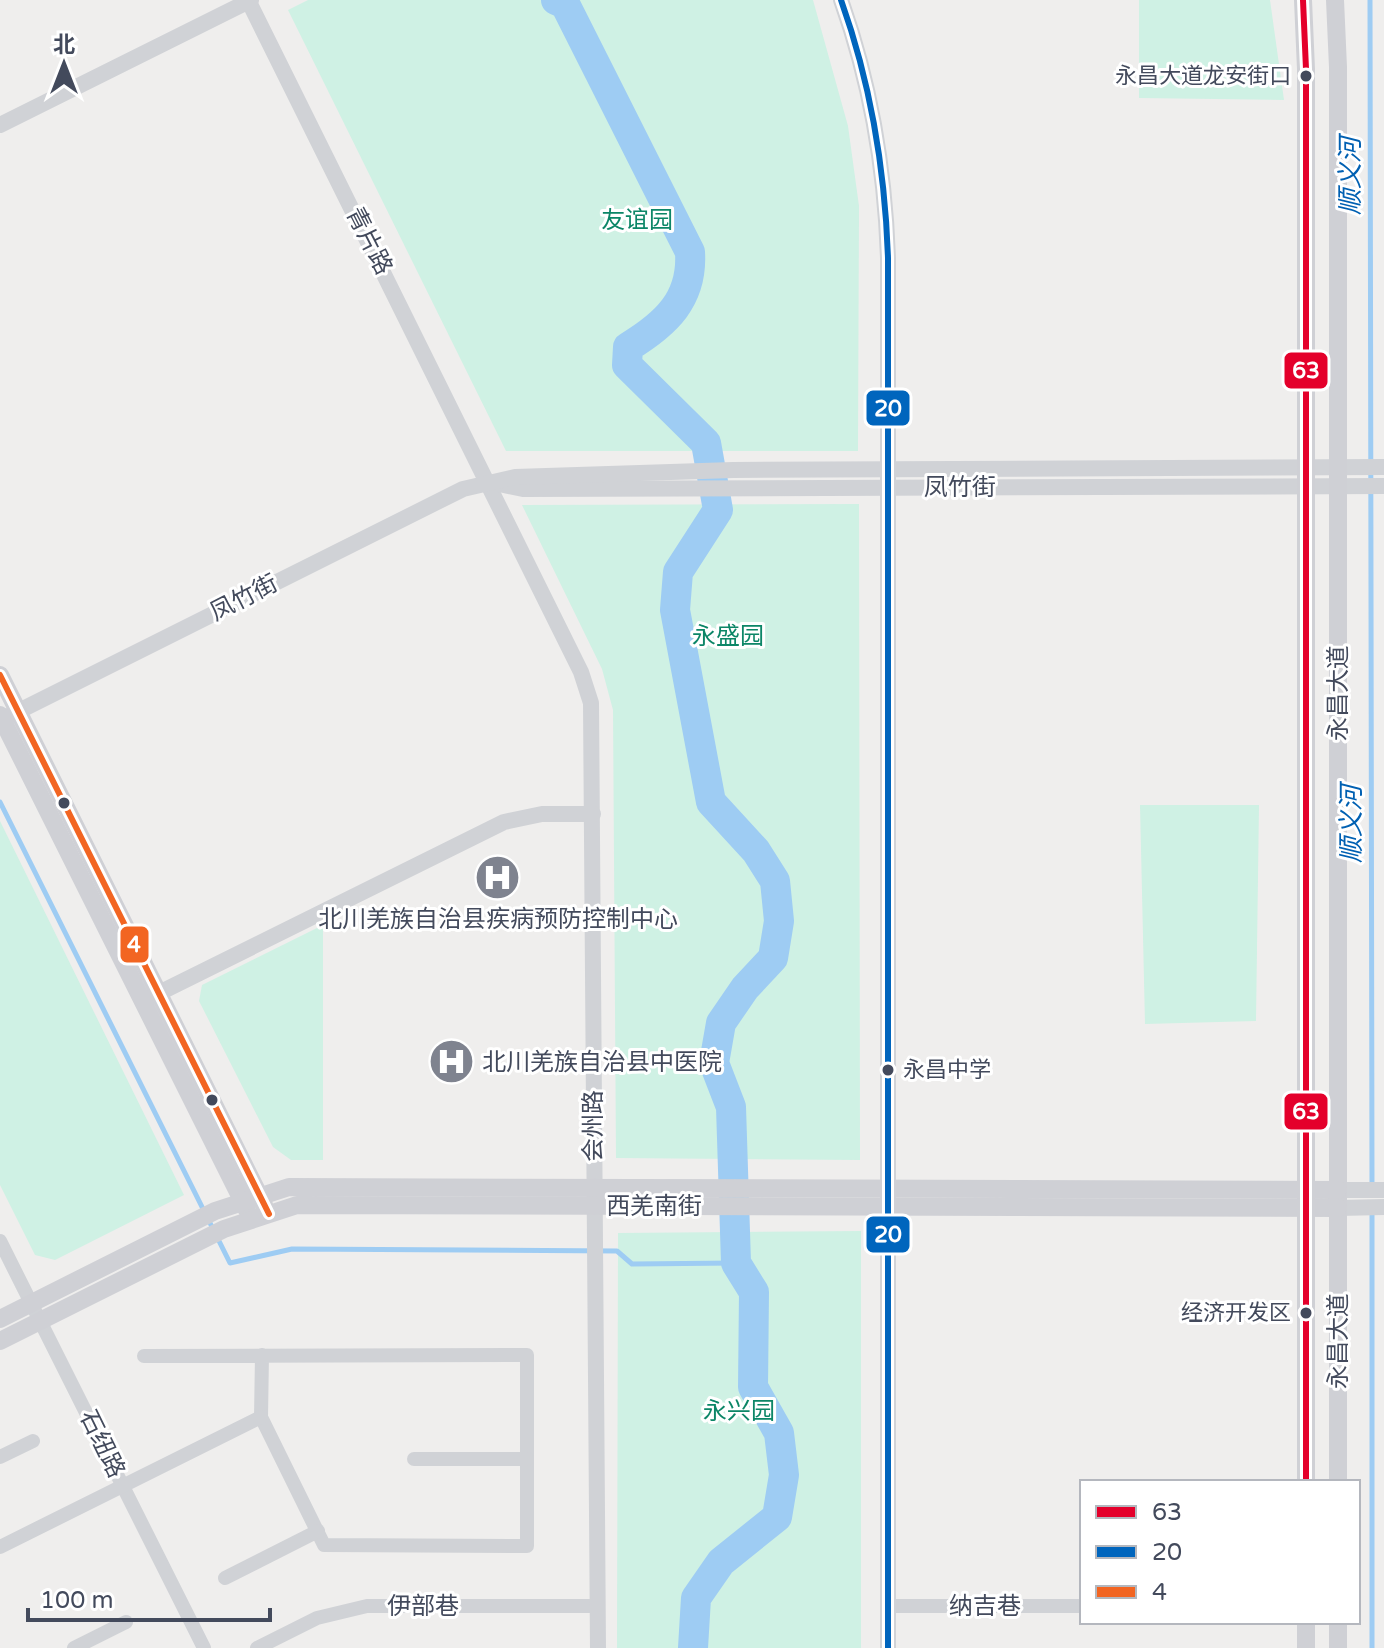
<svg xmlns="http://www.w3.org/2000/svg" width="1384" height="1648" font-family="'Varela Round','Noto Sans SC',sans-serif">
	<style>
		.green { fill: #cff1e4 }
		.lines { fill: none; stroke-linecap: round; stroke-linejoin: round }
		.stream { stroke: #9eccf3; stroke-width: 5 }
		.river { stroke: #9eccf3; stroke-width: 30 }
		.minor { stroke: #d0d2d6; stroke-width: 14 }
		.tertiary { stroke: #d0d2d6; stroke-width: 16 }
		.secondary { stroke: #cfd0d5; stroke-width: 18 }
		.bus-1-casing { stroke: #fff; stroke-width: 12 }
		.bus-2-casing { stroke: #fff; stroke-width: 12 }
		.bus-3-casing { stroke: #fff; stroke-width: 12 }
		.bus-1 { stroke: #e4002b; stroke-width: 6 }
		.bus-2 { stroke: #0065bd; stroke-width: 6 }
		.bus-3 { stroke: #f26522; stroke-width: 6 }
		.bus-dot { fill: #434a5c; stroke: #fff; stroke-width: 3 }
		.labels { text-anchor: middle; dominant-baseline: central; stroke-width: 6; stroke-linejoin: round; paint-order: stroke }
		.bus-label { font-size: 22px; fill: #434a5c; stroke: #fff; text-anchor: end }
		.park-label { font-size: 24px; fill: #0c8667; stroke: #fff }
		.street-label { font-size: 24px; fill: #434a5c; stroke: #fff }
		.poi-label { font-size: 24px; fill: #434a5c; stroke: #fff }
		.water-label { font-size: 26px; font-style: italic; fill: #0060b2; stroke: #fff }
		.line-badge { stroke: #fff; stroke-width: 3 }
		.badge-label { font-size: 22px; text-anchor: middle; font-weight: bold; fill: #fff }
	</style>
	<rect width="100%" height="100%" fill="#efeeed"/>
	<g class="green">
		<polygon points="308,0 813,0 848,126 859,206 858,451 506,451 288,10"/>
		<polygon points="1139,0 1270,0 1284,100 1139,98"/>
		<polygon points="859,504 860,1160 616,1158 613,710 602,669 522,505"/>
		<polygon points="1140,805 1259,805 1256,1021 1145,1024"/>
		<polygon points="0,821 184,1195 55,1260 35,1255 0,1185"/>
		<polygon points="323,925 323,1160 291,1160 273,1147 199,1001 202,985"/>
		<polygon points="861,1231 861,1648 617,1648 618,1233"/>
	</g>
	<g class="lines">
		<g class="stream">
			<polyline points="1370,0 1372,1187"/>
			<polyline points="0,802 230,1263 292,1249 617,1251 632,1264 736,1263"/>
			<polyline points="1372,1209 1372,1648"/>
		</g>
		<path class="river" d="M 556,0 L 565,4 L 690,252 C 693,299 666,324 628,347 L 627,365 L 706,443 L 718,510 L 678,572 L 675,610 L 711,802 L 756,851 L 775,881 L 779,921 L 773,958 L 745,988 L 721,1023 L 714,1063 L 731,1107 L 736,1263 L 754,1292 L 753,1387 L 779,1433 L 784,1475 L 777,1517 L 721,1562 L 696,1598 L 693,1648"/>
		<g class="minor">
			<polyline points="0,1241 204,1648"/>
			<polyline points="144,1356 527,1355 527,1546 324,1545 261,1417 262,1355"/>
			<polyline points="0,1457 33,1441"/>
			<polyline points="414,1459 527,1459"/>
			<polyline points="0,1547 261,1417"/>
			<polyline points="225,1578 318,1531"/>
			<polyline points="888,1606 1082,1606"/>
			<polyline points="74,1648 126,1622"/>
			<polyline points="257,1648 317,1618 367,1606 598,1606"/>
		</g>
		<g class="tertiary">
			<polyline points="248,0 581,672 591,703 598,1648"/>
			<path d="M 841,0 C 871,84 885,168 888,258 L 888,1648"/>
			<polyline points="0,125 251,0"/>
			<polyline points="499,484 523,489 1384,486"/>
			<polyline points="9,716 463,489 515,477 733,470 1384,467"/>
			<polyline points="149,998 504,822 542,814 593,814"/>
			<polyline points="1338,1190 1384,1190"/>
			<polyline points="1338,1208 1384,1207"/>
		</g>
		<g class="secondary">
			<polyline points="1303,0 1306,69 1306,1482"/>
			<polyline points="1335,0 1338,67 1338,1482"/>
			<polyline points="0,675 264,1205"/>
			<polyline points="0,715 247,1210"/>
			<polyline points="0,1319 215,1211 289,1187 1338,1190"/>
			<polyline points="0,1341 224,1229 297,1205 1338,1208"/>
			<polyline points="1306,1622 1306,1648"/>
			<polyline points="1338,1622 1338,1648"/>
		</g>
		<defs>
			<polyline id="bus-1" points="1303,0 1306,69 1306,1482"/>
			<path id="bus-2" d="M 841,0 C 871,84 885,168 888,258 L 888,1648"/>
			<polyline id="bus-3" points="0,675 269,1214"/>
		</defs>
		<use href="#bus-1" class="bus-1-casing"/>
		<use href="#bus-2" class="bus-2-casing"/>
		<use href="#bus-3" class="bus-3-casing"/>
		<use href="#bus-1" class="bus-1"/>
		<use href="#bus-2" class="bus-2"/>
		<use href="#bus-3" class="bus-3"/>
	</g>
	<defs>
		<symbol id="hospital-disc" viewBox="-11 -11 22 22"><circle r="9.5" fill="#7f838f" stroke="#fff"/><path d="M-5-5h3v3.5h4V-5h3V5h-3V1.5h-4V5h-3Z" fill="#fff"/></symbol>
	</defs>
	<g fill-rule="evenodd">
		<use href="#hospital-disc" x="472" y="852" width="51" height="51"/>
		<use href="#hospital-disc" x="426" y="1036" width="51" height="51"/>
	</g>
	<g class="bus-dot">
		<circle cx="1306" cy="76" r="7"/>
		<circle cx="64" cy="803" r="7"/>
		<circle cx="888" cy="1070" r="7"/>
		<circle cx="212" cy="1100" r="7"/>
		<circle cx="1306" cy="1313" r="7"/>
	</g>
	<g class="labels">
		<g class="bus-label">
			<text x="1291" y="76">永昌大道龙安街口</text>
			<text x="903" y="1070" text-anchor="start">永昌中学</text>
			<text x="1291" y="1313">经济开发区</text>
		</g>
		<g class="park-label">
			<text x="637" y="220">友谊园</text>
			<text x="728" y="636">永盛园</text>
			<text x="739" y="1411">永兴园</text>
		</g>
		<g class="street-label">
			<text transform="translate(369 241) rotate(63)">青片路</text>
			<text x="960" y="487">凤竹街</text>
			<text transform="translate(244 598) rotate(-27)">凤竹街</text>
			<text transform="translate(1338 693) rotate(-90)">永昌大道</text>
			<text transform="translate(593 1126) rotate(-90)">会州路</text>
			<text x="654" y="1206">西羌南街</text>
			<text transform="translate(1338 1341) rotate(-90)">永昌大道</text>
			<text transform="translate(102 1444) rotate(64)">石纽路</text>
			<text x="423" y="1606">伊部巷</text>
			<text x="985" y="1606">纳吉巷</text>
		</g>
		<g class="poi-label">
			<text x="498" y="919">北川羌族自治县疾病预防控制中心</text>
			<text x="482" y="1062" text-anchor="start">北川羌族自治县中医院</text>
		</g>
		<g class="water-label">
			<text transform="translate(1350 176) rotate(-90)">顺义河</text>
			<text transform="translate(1351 824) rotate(-90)">顺义河</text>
		</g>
	</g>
	<g class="line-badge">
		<rect x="1283" y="351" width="46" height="39" rx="8" fill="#e4002b"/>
		<rect x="865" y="389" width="46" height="38" rx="8" fill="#0065bd"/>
		<rect x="119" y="925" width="31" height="39" rx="8" fill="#f26522"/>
		<rect x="1283" y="1092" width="46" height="39" rx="8" fill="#e4002b"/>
		<rect x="865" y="1215" width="46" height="39" rx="8" fill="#0065bd"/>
	</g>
	<g class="badge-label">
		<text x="1306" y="378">63</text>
		<text x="888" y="416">20</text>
		<text x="134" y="952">4</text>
		<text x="1306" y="1119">63</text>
		<text x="888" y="1242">20</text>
	</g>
	<rect x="1080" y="1480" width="280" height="144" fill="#ffffff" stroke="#b4b7be" stroke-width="2"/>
	<rect x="1096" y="1506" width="40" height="12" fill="#e4002b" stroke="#b4b7be" stroke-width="2"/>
	<text x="1152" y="1520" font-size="24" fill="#434a5c">63</text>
	<rect x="1096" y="1546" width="40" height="12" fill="#0065bd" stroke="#b4b7be" stroke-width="2"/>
	<text x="1152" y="1560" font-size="24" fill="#434a5c">20</text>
	<rect x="1096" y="1586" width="40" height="12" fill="#f26522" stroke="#b4b7be" stroke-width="2"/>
	<text x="1152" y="1600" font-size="24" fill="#434a5c">4</text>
	<g transform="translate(64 64)" stroke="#ffffff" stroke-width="6" paint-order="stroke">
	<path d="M0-6L14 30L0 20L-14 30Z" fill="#434a5c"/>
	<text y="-12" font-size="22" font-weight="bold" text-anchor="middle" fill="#434a5c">北</text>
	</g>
	<path d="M28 1608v12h242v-12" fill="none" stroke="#434a5c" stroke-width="4"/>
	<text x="40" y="1608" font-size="24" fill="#434a5c" stroke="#ffffff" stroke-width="6" paint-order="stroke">100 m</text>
</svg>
